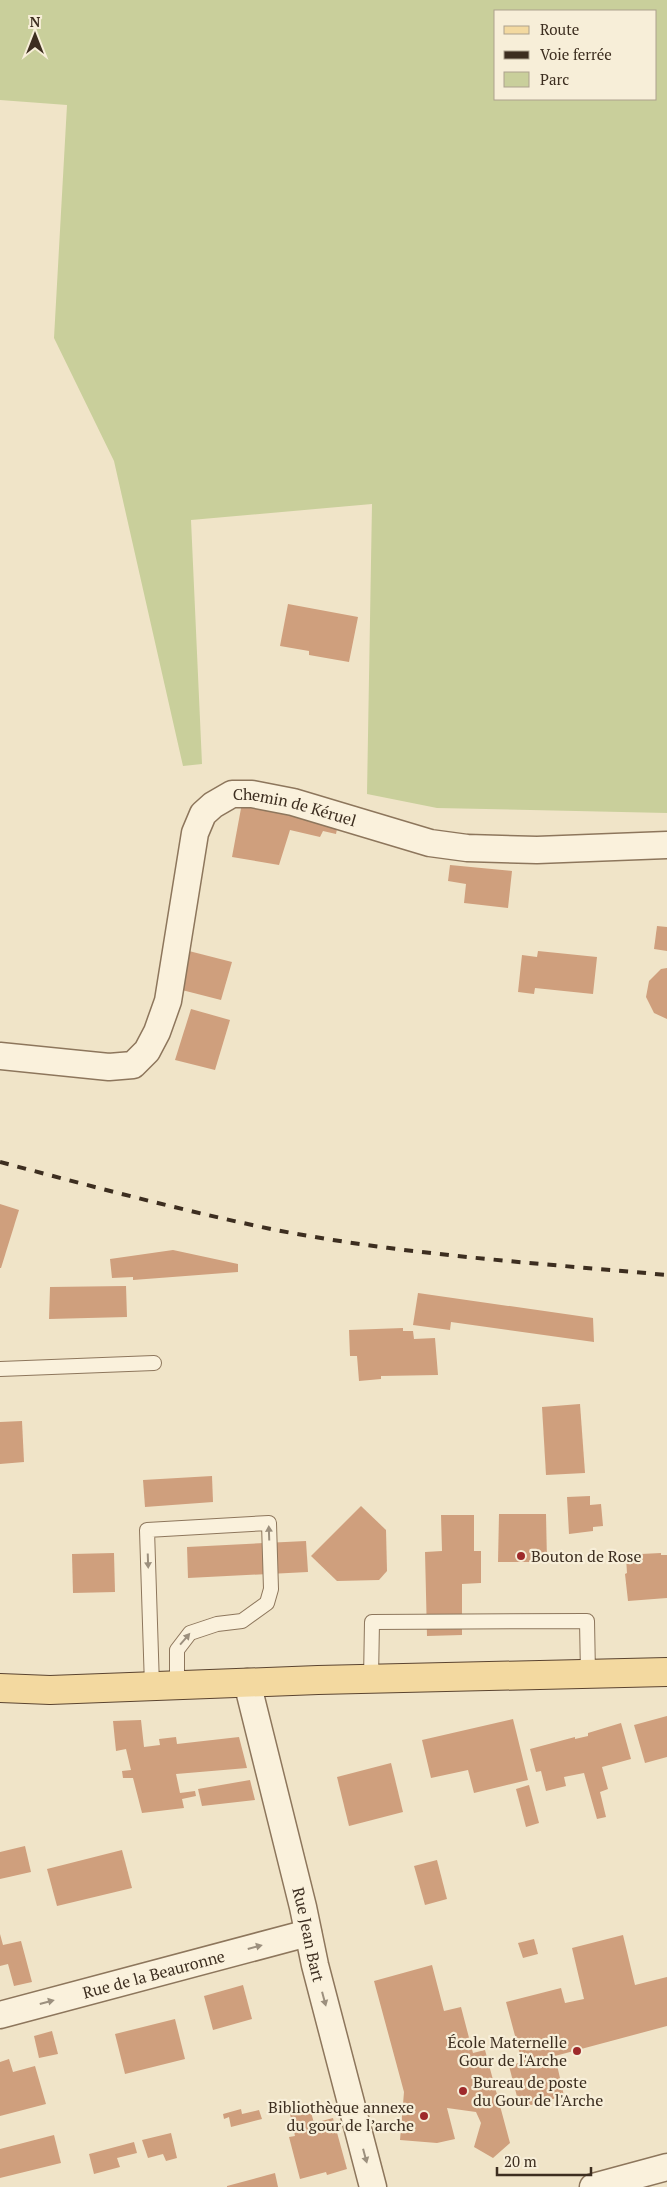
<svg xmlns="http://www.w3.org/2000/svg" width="667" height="2187" font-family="'PT Serif',serif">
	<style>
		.green { fill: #c9cf9b; fill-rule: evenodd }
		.building { fill: #cf9f7d }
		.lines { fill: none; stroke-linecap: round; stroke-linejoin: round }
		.service-casing { stroke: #8d765c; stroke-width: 16 }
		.minor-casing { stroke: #8d765c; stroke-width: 29 }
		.primary-casing { stroke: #5b4430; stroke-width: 30 }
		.service { stroke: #faf1dc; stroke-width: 14 }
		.minor { stroke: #faf1dc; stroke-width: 26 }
		.primary { stroke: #f3d9a0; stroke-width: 28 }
		.rail { stroke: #3d2e20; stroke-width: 4; stroke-dasharray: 9 9; stroke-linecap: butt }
		.oneway { fill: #9c907e }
		.poi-dot { fill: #9e2a2b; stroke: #f7eed8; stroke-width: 2 }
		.labels { text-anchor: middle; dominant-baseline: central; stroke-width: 4.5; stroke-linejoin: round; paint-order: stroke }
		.street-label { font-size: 16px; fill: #3d2e20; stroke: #f7eed8 }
		.poi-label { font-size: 16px; fill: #3d2e20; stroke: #f7eed8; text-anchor: start }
	</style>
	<rect width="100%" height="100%" fill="#f0e4c8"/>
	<path class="green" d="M 0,0 L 667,0 L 667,813 L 437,808 L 367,794 L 372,504 L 191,520 L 202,764 L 183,766 L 114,461 L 54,338 L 67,105 L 0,100 ZM 496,11 L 656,11 L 656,99 L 496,99 Z"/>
	<g class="building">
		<polygon points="288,604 358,617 349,662 309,655 309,651 280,646"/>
		<polygon points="242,803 338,824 336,834 323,831 320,837 290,830 279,865 232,857"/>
		<polygon points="450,865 512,871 508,908 464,903 466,884 448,881"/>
		<polygon points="657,926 667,927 667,951 654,949"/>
		<polygon points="185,950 232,962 221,1000 178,989"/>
		<polygon points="538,951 597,957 593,994 535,988 534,994 518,992 522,955 537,957"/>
		<polygon points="667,968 667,1019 654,1013 646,997 649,981 661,969"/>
		<polygon points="191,1009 230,1020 215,1070 175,1060"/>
		<polygon points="0,1204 19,1210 1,1268 0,1268"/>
		<polygon points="173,1250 238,1264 238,1272 133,1280 133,1277 112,1278 110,1259"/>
		<polygon points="126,1286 127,1317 49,1319 50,1287"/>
		<polygon points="418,1293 593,1318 594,1342 451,1322 450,1330 413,1325"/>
		<polygon points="403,1328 403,1331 413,1331 414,1339 435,1338 438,1375 381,1376 381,1379 359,1381 357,1356 350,1356 349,1330"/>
		<polygon points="580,1404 585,1473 546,1475 542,1407"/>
		<polygon points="22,1421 24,1462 0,1464 0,1422"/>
		<polygon points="212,1476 213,1502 145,1507 143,1480"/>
		<polygon points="590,1496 590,1505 601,1504 603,1526 593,1527 593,1531 569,1534 567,1497"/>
		<polygon points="361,1506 386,1530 387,1571 379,1580 337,1581 311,1556"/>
		<polygon points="499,1514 546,1514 547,1562 498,1562"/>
		<polygon points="441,1515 474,1515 474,1551 481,1551 481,1583 462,1584 462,1635 427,1636 425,1552 442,1551"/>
		<polygon points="306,1541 308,1572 188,1578 187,1547"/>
		<polygon points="114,1553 115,1592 73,1593 72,1554"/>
		<polygon points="661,1553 661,1555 667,1555 667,1598 628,1601 625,1574 627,1573 626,1558 641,1557 641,1554"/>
		<polygon points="667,1716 667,1757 645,1763 634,1725"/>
		<polygon points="513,1719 528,1780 474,1793 468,1770 431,1778 422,1740"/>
		<polygon points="141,1720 144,1747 160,1745 159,1739 176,1737 177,1744 239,1737 247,1768 176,1774 180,1793 195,1791 196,1796 182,1799 184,1808 142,1813 133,1778 123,1778 122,1771 131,1770 126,1749 116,1751 113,1721"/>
		<polygon points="621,1723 631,1759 602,1767 608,1789 600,1792 606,1817 597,1819 584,1773 564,1777 566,1786 546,1791 541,1771 536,1772 530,1749 575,1737 575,1739 588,1736 588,1733"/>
		<polygon points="391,1763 403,1812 349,1826 337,1777"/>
		<polygon points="250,1780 255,1800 202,1806 198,1789"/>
		<polygon points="529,1785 539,1823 526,1827 516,1789"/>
		<polygon points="25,1846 31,1872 0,1879 0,1852"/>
		<polygon points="122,1850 132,1888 57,1906 47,1869"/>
		<polygon points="437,1860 447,1899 425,1905 414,1866"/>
		<polygon points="0,1934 3,1945 21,1941 32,1982 14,1986 8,1964 0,1966"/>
		<polygon points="623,1935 635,1985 667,1977 667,2026 555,2056 564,2096 520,2108 509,2066 522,2062 506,2002 561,1988 565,2003 584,1999 572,1948"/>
		<polygon points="534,1939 538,1954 523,1958 518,1943"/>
		<polygon points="432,1965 444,2011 461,2007 473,2053 485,2050 510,2143 493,2158 474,2147 481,2123 476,2112 447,2108 455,2139 437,2143 400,2140 404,2092 374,1981"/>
		<polygon points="243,1985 252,2019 213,2030 204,1996"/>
		<polygon points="175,2019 185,2059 125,2074 115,2034"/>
		<polygon points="52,2031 58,2054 39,2058 34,2036"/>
		<polygon points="9,2059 13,2072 35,2066 46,2104 0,2116 0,2062"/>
		<polygon points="241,2109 242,2114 259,2110 262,2119 231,2127 229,2117 224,2119 223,2114"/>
		<polygon points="310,2109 314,2123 333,2118 347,2169 327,2175 326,2172 300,2179 289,2137 295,2136 290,2114"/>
		<polygon points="171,2133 177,2158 166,2161 163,2154 148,2158 142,2140"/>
		<polygon points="54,2135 61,2163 0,2178 0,2149"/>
		<polygon points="134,2142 137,2153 117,2158 120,2167 94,2174 89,2154"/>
		<polygon points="275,2173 278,2187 227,2187 227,2186"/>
	</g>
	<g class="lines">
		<defs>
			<g id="service">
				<polyline points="0,1369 154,1363"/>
				<polyline points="371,1679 372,1622 587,1621 588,1674"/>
				<polyline points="152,1686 147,1530 269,1523 271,1589 267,1603 242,1621 217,1624 190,1633 177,1650 177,1685"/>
			</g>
			<g id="minor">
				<path id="s1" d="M 0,1056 L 109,1067 L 133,1065 L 147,1051 L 157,1032 L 168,1001 L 195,833 L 203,814 L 213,805 L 232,794 L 252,794 L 293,802 L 430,843 L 467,848 L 537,850 L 667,845"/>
				<path id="s2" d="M 247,1682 L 303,1907 L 315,1965 L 373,2187"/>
				<path id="s3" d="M 0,2015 L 308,1933"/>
				<polyline points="593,2187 667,2167"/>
			</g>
			<polyline id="primary" points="0,1688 50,1690 318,1680 667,1672"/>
		</defs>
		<use href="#service" class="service-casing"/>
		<use href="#minor" class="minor-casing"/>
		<use href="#primary" class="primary-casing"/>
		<use href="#service" class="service"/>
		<use href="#minor" class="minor"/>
		<use href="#primary" class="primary"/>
		<path class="rail" d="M 0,1162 C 91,1186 183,1211 276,1230 C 405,1255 536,1263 667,1275"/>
	</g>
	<defs><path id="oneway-solid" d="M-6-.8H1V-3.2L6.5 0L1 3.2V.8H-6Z" transform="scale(1.25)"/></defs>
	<g class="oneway">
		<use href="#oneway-solid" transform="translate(269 1533) rotate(-92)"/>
		<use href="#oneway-solid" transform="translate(148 1561) rotate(88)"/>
		<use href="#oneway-solid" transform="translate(185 1639) rotate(-49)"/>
		<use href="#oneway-solid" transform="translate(255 1947) rotate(-15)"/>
		<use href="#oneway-solid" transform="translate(324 1999) rotate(75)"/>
		<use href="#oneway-solid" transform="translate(47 2002) rotate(-15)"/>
		<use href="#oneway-solid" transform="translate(365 2156) rotate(75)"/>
	</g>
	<g class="poi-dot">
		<circle cx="521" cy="1556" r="5"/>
		<circle cx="577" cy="2051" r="5"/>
		<circle cx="463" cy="2091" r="5"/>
		<circle cx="424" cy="2116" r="5"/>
	</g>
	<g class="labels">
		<g class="street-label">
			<text stroke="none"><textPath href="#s1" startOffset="498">Chemin de Kéruel</textPath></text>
			<text stroke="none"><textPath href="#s2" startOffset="260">Rue Jean Bart</textPath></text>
			<text stroke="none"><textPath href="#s3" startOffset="159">Rue de la Beauronne</textPath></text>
		</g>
		<g class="poi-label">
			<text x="531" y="1556">Bouton de Rose</text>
			<text x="567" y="2042" text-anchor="end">École Maternelle<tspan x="567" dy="18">Gour de l'Arche</tspan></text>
			<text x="473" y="2082">Bureau de poste<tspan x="473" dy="18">du Gour de l'Arche</tspan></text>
			<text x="414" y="2107" text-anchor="end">Bibliothèque annexe<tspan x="414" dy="18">du gour de l’arche</tspan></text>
		</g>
	</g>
	<rect x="494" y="10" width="162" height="90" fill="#f7eed8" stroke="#ada18e"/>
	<rect x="504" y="26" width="25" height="8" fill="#f3d9a0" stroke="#ada18e"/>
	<text x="540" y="35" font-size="15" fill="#3d2e20">Route</text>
	<rect x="504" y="51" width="25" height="8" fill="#3d2e20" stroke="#ada18e"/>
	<text x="540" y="60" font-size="15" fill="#3d2e20">Voie ferrée</text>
	<rect x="504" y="72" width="25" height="15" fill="#c9cf9b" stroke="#ada18e"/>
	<text x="540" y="85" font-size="15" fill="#3d2e20">Parc</text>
	<g transform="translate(35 35)" stroke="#f7eed8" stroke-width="4" paint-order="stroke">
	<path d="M0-4L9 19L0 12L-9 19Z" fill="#3d2e20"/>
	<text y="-8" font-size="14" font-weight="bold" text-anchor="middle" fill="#3d2e20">N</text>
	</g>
	<path d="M497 2167v8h94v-8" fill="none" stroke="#3d2e20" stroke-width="2.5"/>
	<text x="504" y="2167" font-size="15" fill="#3d2e20" stroke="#f7eed8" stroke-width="4" paint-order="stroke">20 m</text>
</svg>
